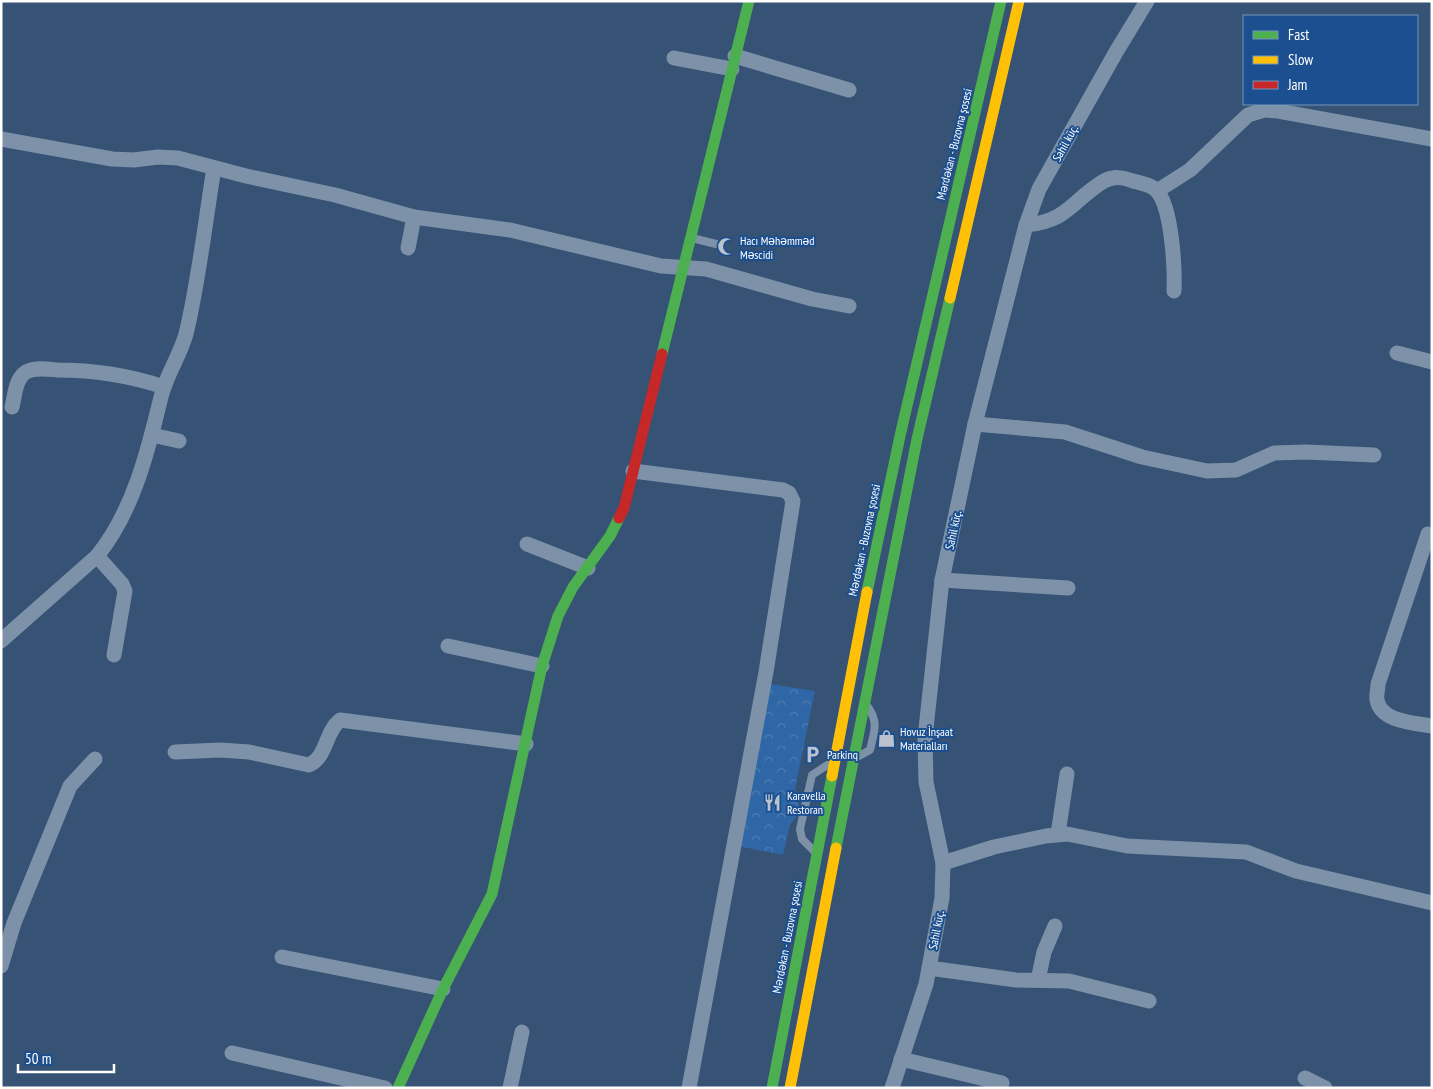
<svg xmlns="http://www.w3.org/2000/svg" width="1433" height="1089" font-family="'PT Sans Narrow',sans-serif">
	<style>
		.forest { fill: url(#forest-crowns) }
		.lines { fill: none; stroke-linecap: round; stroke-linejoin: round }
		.lane { stroke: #7d92a8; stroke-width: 8 }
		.street { stroke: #7d92a8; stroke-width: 15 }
		.fast { stroke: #4caf50; stroke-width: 11 }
		.slow { stroke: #ffc107; stroke-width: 11 }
		.jam { stroke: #c62828; stroke-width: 11 }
		.labels { text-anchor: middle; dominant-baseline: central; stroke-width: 4; stroke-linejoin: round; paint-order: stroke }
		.street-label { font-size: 12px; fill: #fff; stroke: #1b4f8f }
		.poi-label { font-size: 12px; fill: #fff; stroke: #1b4f8f; text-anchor: start }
	</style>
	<defs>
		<pattern id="forest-crowns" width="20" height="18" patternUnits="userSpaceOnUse" patternTransform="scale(1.25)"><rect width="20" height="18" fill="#2f66a5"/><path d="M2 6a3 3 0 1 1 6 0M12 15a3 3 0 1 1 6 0" fill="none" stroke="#4e7db2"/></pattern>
	</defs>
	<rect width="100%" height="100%" fill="#365274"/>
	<polygon class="forest" points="770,684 815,691 795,789 799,799 798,814 790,825 783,855 738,846"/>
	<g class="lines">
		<g class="lane">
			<polyline points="692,238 716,244"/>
			<path d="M 857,757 L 870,750 C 874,732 879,723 868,707"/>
			<polyline points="814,851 802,839 800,829 812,775 829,764"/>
		</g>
		<g class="street">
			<polyline points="735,56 849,90"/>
			<polyline points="674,58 732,69"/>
			<polyline points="1,139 112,159 134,160 158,157 178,158 246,176 335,195 414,217 510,230 661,266 706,269 812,299 849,306"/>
			<polyline points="1157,191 1190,170 1248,115 1264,110 1278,111 1432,139"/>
			<path d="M 1026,225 C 1069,221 1072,200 1104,181 C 1114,176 1122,177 1133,181 C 1140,183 1152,185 1157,191 C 1172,208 1175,269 1174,291"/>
			<polyline points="408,248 414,217"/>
			<polyline points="1397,353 1432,362"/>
			<path d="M 12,407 C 15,396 15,379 26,372 C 35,367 47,369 57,370 C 94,370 128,375 164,387"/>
			<polyline points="975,424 1065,432 1142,457 1207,471 1236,470 1274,453 1306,452 1374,455"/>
			<polyline points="152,435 179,441"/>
			<polyline points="633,471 783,490 789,493 793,501 766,672 689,1088"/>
			<path d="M 1428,534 L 1378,684 C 1378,689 1376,696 1377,700 C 1381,722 1414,723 1432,726"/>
			<polyline points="527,544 588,568"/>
			<polyline points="97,556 122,584 125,591 114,655"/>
			<polyline points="942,580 1068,588"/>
			<path d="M 1,641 L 97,556 C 133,512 148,451 161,397 C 166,375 180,356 186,334 C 199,280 205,223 214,168"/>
			<polyline points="448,646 542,666"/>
			<path d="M 175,752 L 220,750 L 249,752 L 309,765 C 327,757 325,732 340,720 L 526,744"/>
			<polyline points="1058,834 1067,774"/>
			<polyline points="943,863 994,847 1046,836 1067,834 1127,846 1246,852 1296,871 1432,903"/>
			<polyline points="282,957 443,989"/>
			<polyline points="1,966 14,923 70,786 95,759"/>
			<polyline points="929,968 1016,980 1069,981 1149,1001"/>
			<polyline points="1038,980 1044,952 1055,926"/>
			<polyline points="232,1053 385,1088"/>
			<polyline points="901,1059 1002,1083"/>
			<polyline points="1305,1078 1325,1088"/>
			<polyline points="510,1088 522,1032"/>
			<polyline points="892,1088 926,984 942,898 943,863 926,782 925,738 942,580 975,424 1026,225 1039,189 1116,52 1147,1"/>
		</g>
		<g class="fast">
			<polyline points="662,354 749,1"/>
			<polyline points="867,592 900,436 1001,1"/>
			<polyline points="836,848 917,439 950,298"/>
			<polyline points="398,1088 443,989 492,894 542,666 558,616 573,587 610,536 619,518"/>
			<polyline points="772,1088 832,776"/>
		</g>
		<g class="slow">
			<polyline points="950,298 1019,1"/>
			<polyline points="832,776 867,592"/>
			<polyline points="790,1088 836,848"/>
		</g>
		<polyline class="jam" points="619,518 624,508 662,354"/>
	</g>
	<defs>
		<symbol id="mosque-bare" viewBox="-9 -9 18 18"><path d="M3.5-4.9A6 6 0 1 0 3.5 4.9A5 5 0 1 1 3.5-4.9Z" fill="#b9c2ce" stroke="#1b4f8f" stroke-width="2.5" paint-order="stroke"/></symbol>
		<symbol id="shop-bare" viewBox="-9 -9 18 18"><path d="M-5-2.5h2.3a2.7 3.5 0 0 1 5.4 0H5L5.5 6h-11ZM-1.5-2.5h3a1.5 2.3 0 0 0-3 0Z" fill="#b9c2ce" stroke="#1b4f8f" stroke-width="2.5" paint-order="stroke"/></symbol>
		<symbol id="parking-bare" viewBox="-9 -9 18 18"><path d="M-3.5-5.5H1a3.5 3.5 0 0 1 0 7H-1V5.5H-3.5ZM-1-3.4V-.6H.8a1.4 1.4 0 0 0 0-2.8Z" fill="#b9c2ce" stroke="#1b4f8f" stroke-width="2.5" paint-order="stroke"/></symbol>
		<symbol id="restaurant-bare" viewBox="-9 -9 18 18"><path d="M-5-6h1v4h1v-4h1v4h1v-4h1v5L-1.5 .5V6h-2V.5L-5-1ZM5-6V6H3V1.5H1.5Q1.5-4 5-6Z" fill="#b9c2ce" stroke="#1b4f8f" stroke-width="2.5" paint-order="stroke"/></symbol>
	</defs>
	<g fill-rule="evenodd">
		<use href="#mosque-bare" x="714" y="234" width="25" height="25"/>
		<use href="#shop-bare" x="874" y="726" width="25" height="25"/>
		<use href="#parking-bare" x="800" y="742" width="25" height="25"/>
		<use href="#restaurant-bare" x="760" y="790" width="25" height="25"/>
	</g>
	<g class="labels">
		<g class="street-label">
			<text transform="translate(1065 143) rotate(-61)">Sahil küç.</text>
			<text transform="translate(954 144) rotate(-76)">Mərdəkan - Buzovna şosesi</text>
			<text transform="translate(953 530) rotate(-78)">Sahil küç.</text>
			<text transform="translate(864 540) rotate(-78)">Mərdəkan - Buzovna şosesi</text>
			<text transform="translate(936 930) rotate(-79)">Sahil küç.</text>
			<text transform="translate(787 937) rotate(-79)">Mərdəkan - Buzovna şosesi</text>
		</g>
		<g class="poi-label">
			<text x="740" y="240">Hacı Məhəmməd<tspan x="740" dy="14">Məscidi</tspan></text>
			<text x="900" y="731">Hovuz İnşaat<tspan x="900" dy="14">Materialları</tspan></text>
			<text x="827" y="754">Parkinq</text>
			<text x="787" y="795">Karavella<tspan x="787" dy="14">Restoran</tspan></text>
		</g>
	</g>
	<rect width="1433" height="1089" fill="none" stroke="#ffffff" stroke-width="5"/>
	<rect x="1243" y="15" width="175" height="90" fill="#1b4f8f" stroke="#7695bc"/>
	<rect x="1253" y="31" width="25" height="8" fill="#4caf50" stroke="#7695bc"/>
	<text x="1288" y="40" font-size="15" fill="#ffffff">Fast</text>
	<rect x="1253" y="56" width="25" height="8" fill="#ffc107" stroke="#7695bc"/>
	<text x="1288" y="65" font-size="15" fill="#ffffff">Slow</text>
	<rect x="1253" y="81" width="25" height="8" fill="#c62828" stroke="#7695bc"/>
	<text x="1288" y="90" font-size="15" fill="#ffffff">Jam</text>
	<path d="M18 1064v8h96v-8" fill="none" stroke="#ffffff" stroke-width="2.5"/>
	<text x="25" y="1064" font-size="15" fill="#ffffff" stroke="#1b4f8f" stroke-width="4" paint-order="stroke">50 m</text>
</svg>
